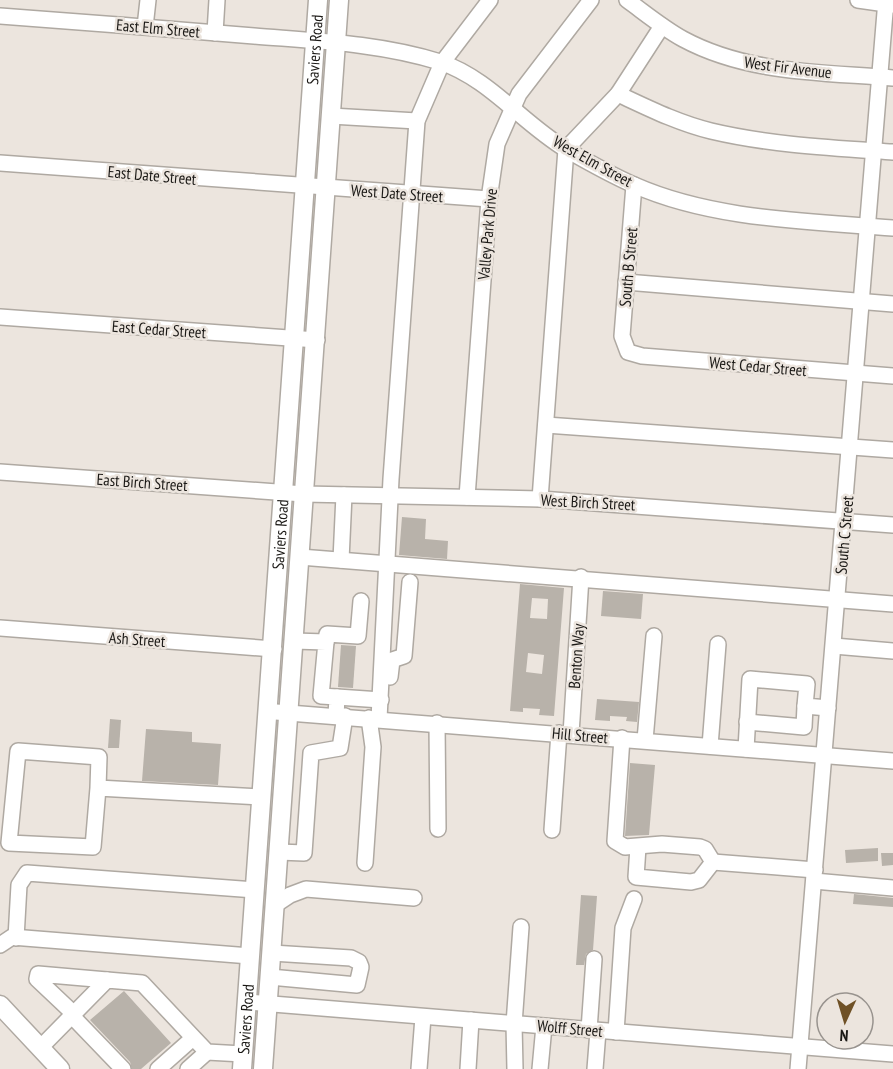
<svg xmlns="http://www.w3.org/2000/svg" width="893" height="1069" font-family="'PT Sans Narrow',sans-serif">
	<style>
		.building { fill: #b8b2aa; fill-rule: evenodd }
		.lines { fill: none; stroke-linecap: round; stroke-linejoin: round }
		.minor-casing { stroke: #afa9a2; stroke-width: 18 }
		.major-casing { stroke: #afa9a2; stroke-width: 21 }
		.minor { stroke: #fff; stroke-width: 15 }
		.major { stroke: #fff; stroke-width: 18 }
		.labels { text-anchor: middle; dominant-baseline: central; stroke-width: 5; stroke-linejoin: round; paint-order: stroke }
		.street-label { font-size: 16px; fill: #1b1916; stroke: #ece5de }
	</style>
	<rect width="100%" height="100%" fill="#ece5de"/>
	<g class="building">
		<polygon points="402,517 426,519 425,539 448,541 447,559 399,555"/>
		<path d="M 520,584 L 564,588 L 554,716 L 539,715 L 540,709 L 523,708 L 523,712 L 510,711 ZM 532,598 L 548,599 L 547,619 L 530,618 ZM 528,653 L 544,655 L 542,674 L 526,672 Z"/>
		<polygon points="603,591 643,594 641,619 601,616"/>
		<polygon points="341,645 356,646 353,688 338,687"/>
		<polygon points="597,699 639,702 637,722 626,721 627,717 610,716 610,721 595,720"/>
		<polygon points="110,719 121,720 119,748 108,748"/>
		<polygon points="146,729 192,732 192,742 221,744 218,785 142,781"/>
		<polygon points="630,763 655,765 649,835 625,836"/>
		<polygon points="878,848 878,861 846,863 845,850"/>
		<polygon points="881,853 893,853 893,865 882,866"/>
		<polygon points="854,894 893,898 893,907 853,904"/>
		<polygon points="581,895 597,896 593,950 586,954 584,965 576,965"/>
		<polygon points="124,991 171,1043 141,1069 132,1069 130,1062 90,1020"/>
	</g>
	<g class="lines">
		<defs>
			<g id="minor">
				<path d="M 627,0 C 645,13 663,28 683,39 C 748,74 822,72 893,78"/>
				<polyline points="858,0 893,5"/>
				<path d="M 0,16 C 85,22 169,29 254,36 C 316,41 379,43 440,62 C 489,78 523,124 567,150 C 588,162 611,175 634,185 C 713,220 808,221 893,228"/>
				<polyline points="145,27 148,0"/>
				<polyline points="215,33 217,0"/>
				<path d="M 618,94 C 648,108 678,123 711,131 C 770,145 833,148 893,152"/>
				<polyline points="331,116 417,121"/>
				<polyline points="0,163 489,199"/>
				<polyline points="634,185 622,336 628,352 642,356 893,376"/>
				<polyline points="626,282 893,304"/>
				<polyline points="0,317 317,340"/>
				<polyline points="546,425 893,450"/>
				<polyline points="0,472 304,494 540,499 893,525"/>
				<polyline points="467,497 489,199 497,144 519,94 591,0"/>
				<polyline points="540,499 566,149 618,94 662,26"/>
				<polyline points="300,557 893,604"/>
				<polyline points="341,560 344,495"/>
				<polyline points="0,628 274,649"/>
				<polyline points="294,641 326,642 321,696 337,697 336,716"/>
				<polyline points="326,642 327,634 358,636 361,601"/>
				<polyline points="834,646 893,651"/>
				<polyline points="390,677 392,660 404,656 410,582"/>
				<polyline points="337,697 381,700"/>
				<polyline points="276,712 893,761"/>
				<polyline points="379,719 391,479 417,121 442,63 490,0"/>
				<polyline points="747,722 804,727 805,706"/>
				<polyline points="437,723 438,829"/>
				<polyline points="571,734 581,577"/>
				<polyline points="622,738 615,841 625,847 662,844 700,847 705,849 713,862"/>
				<polyline points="645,740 654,636"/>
				<polyline points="710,746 718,644"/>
				<polyline points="746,749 750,679 807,684 805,706 828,708"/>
				<polyline points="98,788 99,757 18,751 9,843 93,847 98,788 262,797"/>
				<polyline points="552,830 559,733"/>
				<polyline points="638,847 636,877 691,882 699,880 713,862"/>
				<polyline points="279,852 304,853 311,753 340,748 345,716"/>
				<polyline points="713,862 815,870"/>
				<polyline points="365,863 373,747 369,718"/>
				<polyline points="814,881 893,888"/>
				<polyline points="275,905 290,895 306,889 414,898"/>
				<polyline points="16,938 19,885 27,873 255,890"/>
				<polyline points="0,945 12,937 250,956"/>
				<polyline points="270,977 357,985 361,967 359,962 351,958 272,953"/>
				<polyline points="247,1002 893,1054"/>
				<polyline points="74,1014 37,979 38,974 107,980"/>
				<polyline points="72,1016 123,1069"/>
				<polyline points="589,1030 594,959"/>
				<polyline points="616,1032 623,928 634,899"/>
				<polyline points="40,1048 107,980 142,983 207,1052 243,1054"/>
				<polyline points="158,1069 193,1038"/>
				<polyline points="188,1069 207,1052"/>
				<polyline points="419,1069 423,1017"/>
				<polyline points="468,1069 471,1020"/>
				<polyline points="515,1069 514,1024 521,927"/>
				<polyline points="540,1069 544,1026"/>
				<polyline points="595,1069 598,1031"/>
				<polyline points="798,1069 886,0"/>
			</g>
			<g id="major">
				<polyline points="0,1005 60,1069"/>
				<path id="s1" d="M 242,1069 L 318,0"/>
				<polyline points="263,1069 339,0"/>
			</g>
		</defs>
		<use href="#minor" class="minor-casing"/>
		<use href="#major" class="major-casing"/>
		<use href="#minor" class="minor"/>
		<use href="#major" class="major"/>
	</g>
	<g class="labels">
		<g class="street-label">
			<text transform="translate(158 28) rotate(5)">East Elm Street</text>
			<text stroke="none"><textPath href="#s1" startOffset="1022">Saviers Road</textPath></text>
			<text transform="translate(788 67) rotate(7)">West Fir Avenue</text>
			<text transform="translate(593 161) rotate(29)">West Elm Street</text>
			<text transform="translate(152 175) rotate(5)">East Date Street</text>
			<text transform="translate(397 193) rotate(4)">West Date Street</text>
			<text transform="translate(487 234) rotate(-85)">Valley Park Drive</text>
			<text transform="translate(628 267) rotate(-85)">South B Street</text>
			<text transform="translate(159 329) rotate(4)">East Cedar Street</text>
			<text transform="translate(758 366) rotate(5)">West Cedar Street</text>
			<text transform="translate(142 482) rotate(4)">East Birch Street</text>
			<text transform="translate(588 502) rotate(3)">West Birch Street</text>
			<text stroke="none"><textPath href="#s1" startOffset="536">Saviers Road</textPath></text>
			<text transform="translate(844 535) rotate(-85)">South C Street</text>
			<text transform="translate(137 639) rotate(4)">Ash Street</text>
			<text transform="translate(576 656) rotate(-86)">Benton Way</text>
			<text transform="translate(580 735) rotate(5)">Hill Street</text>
			<text stroke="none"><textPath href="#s1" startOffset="50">Saviers Road</textPath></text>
			<text transform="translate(570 1028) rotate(5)">Wolff Street</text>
		</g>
	</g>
	<g transform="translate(845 1021) rotate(184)"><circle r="28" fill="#ece5de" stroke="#98938e" stroke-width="1.5"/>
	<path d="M0-4.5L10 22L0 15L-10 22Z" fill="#6f5126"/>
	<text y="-9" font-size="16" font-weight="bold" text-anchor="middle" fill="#1b1916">N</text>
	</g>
</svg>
